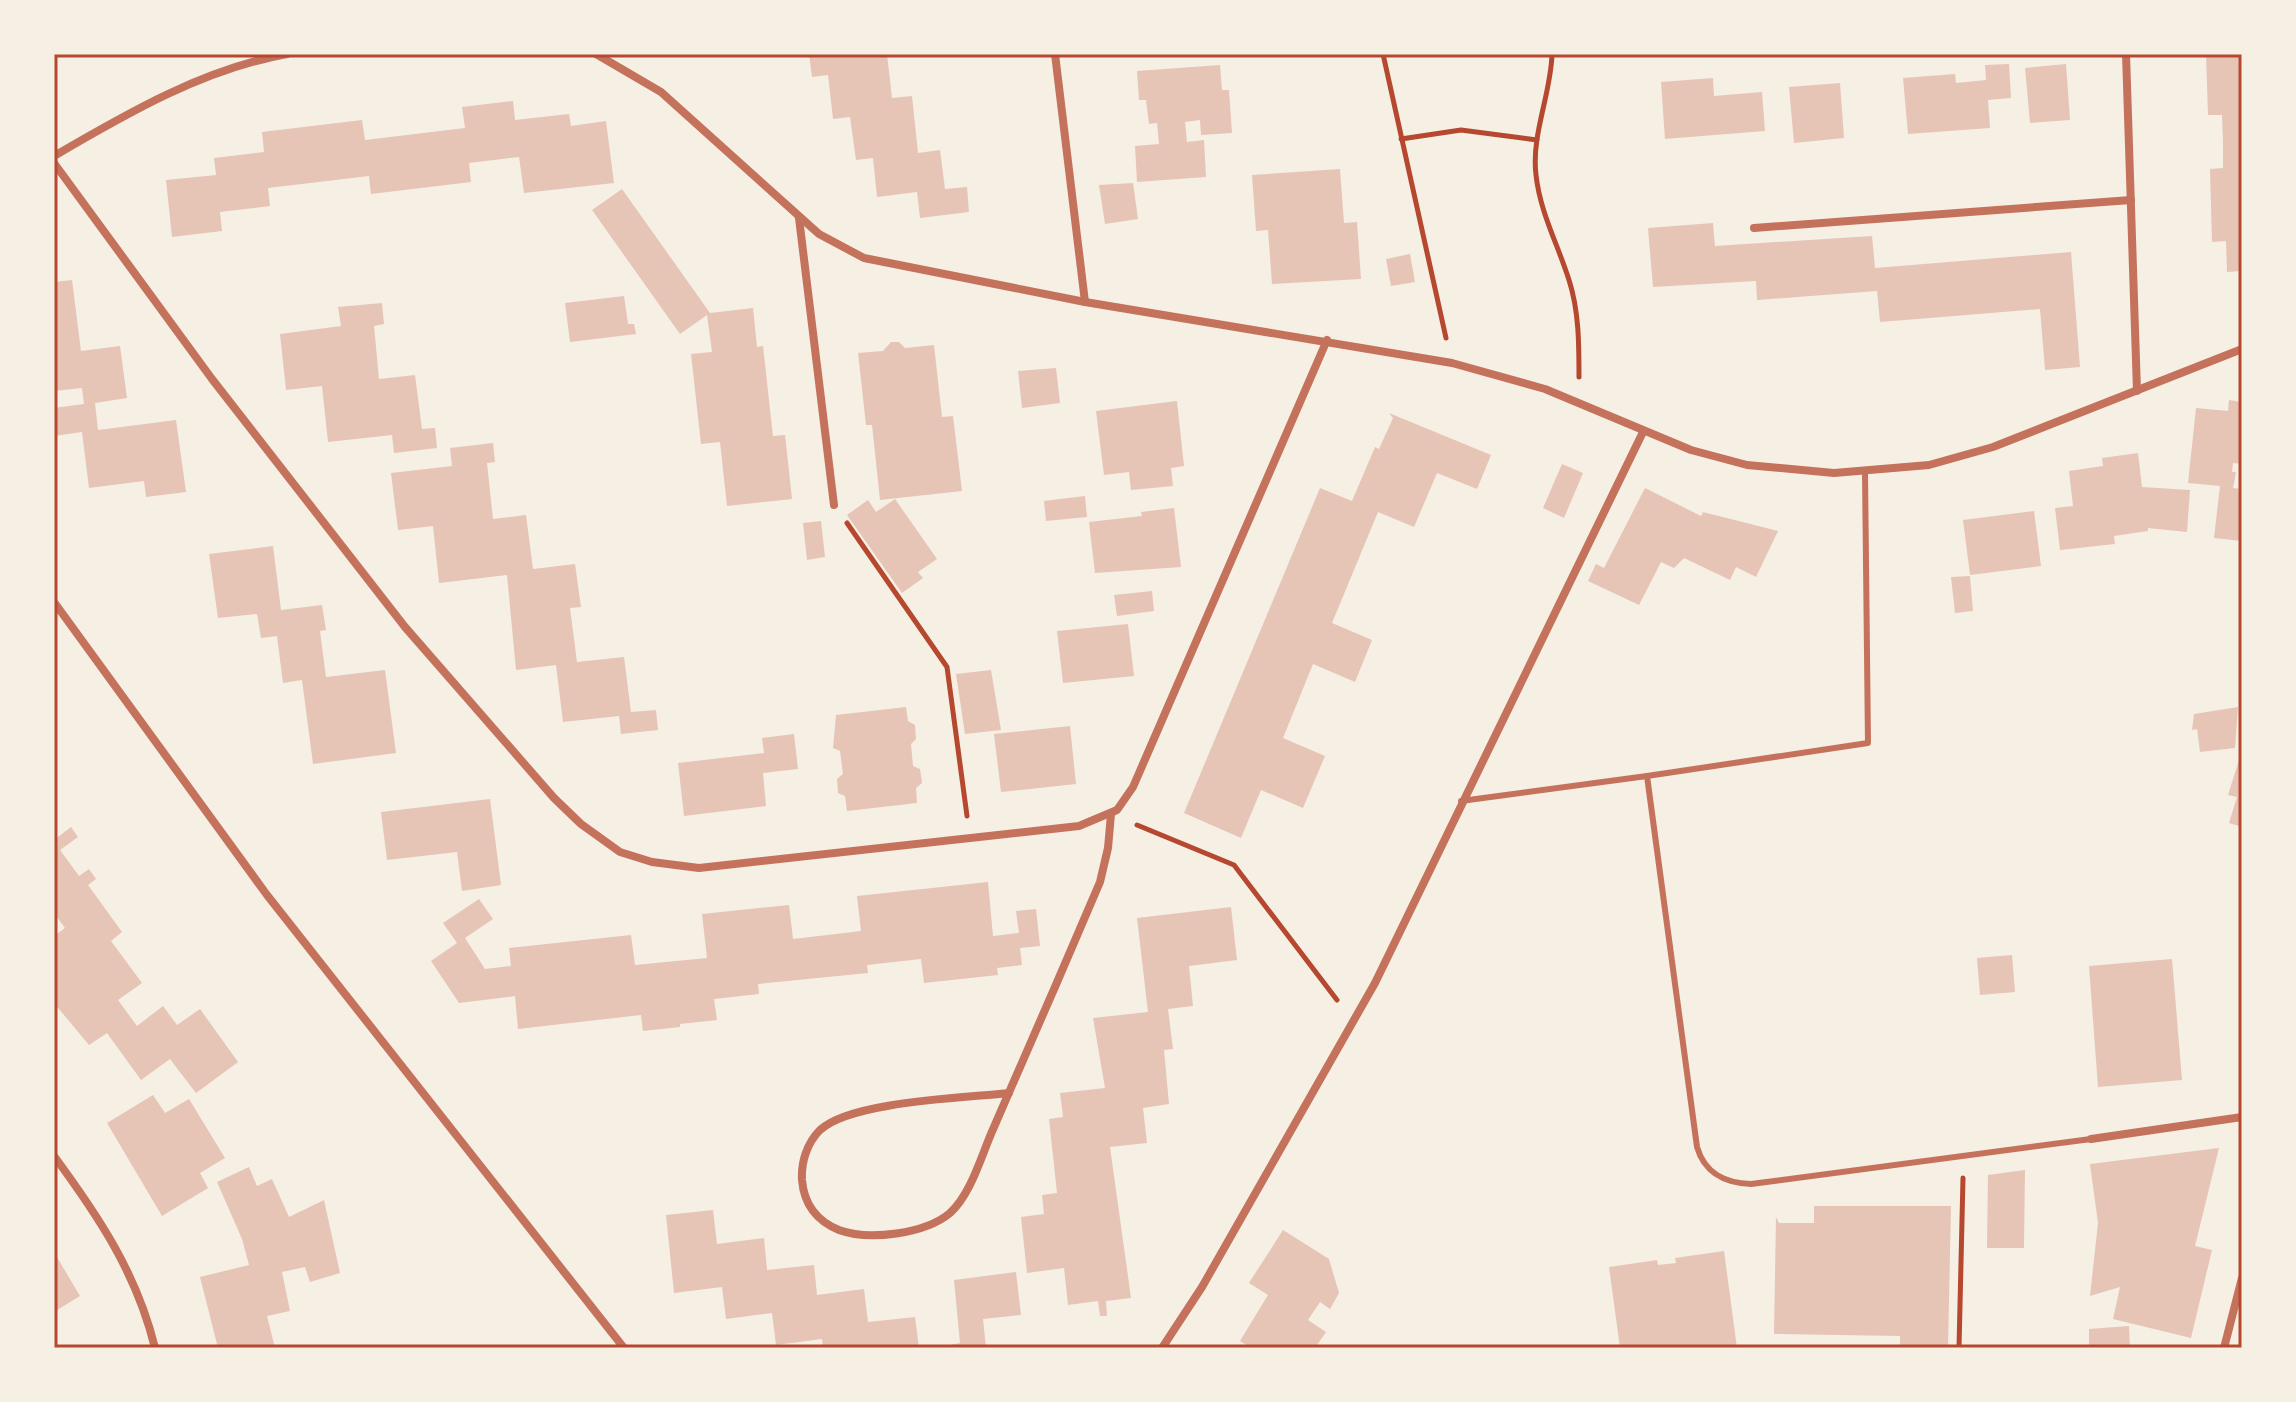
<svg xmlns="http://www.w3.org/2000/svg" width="2296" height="1402" font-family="'Fira Sans',sans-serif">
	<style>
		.building { fill: #e6c5b7 }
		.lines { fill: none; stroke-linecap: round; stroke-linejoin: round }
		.path { stroke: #b5482f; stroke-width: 5 }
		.service { stroke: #c5725c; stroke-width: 6 }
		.minor { stroke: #c5725c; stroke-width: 8 }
		.neatline { fill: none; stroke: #b5482f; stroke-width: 3 }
	</style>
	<rect width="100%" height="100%" fill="#f6efe4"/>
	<g class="building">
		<polygon points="809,54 887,54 892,98 912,96 918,153 940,150 945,189 967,187 969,212 920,218 917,192 877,197 873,158 856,160 850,117 833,119 828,75 812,77"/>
		<polygon points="2206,54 2242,54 2242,271 2227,272 2226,241 2212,242 2210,169 2223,168 2223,142 2222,115 2208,115"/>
		<polygon points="2009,64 2011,98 1988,100 1990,128 1908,134 1903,78 1955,74 1956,83 1986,80 1985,65"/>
		<polygon points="2066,64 2070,120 2030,123 2025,68"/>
		<polygon points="1220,65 1222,90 1229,90 1232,133 1201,135 1200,120 1185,122 1187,142 1204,140 1206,177 1137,182 1135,146 1159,144 1157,123 1149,124 1146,100 1139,100 1137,71"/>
		<polygon points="1713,78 1714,96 1762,92 1765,131 1665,139 1661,82"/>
		<polygon points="1840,83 1844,138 1794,143 1789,87"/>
		<polygon points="513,101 515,120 569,114 571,126 606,121 614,183 524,193 519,157 469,163 471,182 371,194 369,176 268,188 270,206 220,212 222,231 172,237 166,180 216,175 214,158 264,152 262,132 362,120 365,140 465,128 462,107"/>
		<polygon points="1340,169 1344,223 1357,222 1361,279 1272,284 1268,230 1256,231 1252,175"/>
		<polygon points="1133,183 1138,219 1105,224 1099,185"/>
		<polygon points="622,189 710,313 753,308 757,347 763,346 773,436 785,435 792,499 727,506 720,442 701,444 691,354 712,352 707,315 680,334 592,210"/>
		<polygon points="1713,223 1715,246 1872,236 1875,268 2071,252 2080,367 2045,370 2040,309 1880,322 1877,291 1757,300 1756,281 1653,287 1648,228"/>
		<polygon points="1410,254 1415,282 1391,286 1386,259"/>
		<polygon points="72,280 81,351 120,346 127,398 95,403 98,430 176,420 186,492 146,497 144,481 89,488 82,432 54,436 54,408 84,404 82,388 54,391 54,282"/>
		<polygon points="624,296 628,324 634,324 636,334 570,342 565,303"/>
		<polygon points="382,303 384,324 374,326 379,379 415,375 422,429 435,428 437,448 394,453 392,435 328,442 322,386 286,390 280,334 341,326 338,307"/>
		<polygon points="891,342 899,342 905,348 934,345 942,417 953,416 962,491 880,500 872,425 866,425 858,353 883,351"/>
		<polygon points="1056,368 1060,403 1022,408 1018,371"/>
		<polygon points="2229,400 2242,402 2242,464 2233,463 2232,472 2236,472 2233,488 2242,489 2242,541 2214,538 2220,486 2188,483 2196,408 2228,411"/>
		<polygon points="1177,401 1184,466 1171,468 1173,486 1131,490 1129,472 1104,475 1096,411"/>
		<polygon points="1389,413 1491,455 1477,489 1437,473 1414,527 1378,512 1332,623 1372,640 1355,682 1313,664 1283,738 1325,756 1303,808 1261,790 1241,838 1184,813 1320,488 1352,501 1375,447 1379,449 1393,418"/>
		<polygon points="493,443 495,462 487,463 493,519 526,515 533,569 575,564 581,607 570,608 577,662 624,657 631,712 656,710 658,730 621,734 619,716 563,722 556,665 516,670 507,575 439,583 433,526 398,530 391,473 452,466 450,448"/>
		<polygon points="2138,453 2142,487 2190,490 2187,532 2148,528 2148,531 2114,536 2115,544 2060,550 2055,508 2073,506 2069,471 2103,466 2102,458"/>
		<polygon points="1562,464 1583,473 1564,518 1543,508"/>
		<polygon points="1645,488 1701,516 1703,512 1778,531 1756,577 1736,567 1730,580 1684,558 1674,568 1661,562 1639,605 1588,581 1596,564 1604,568"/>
		<polygon points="1085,496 1087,517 1046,521 1044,501"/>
		<polygon points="895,499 937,559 918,572 923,578 902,593 847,515 868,500 876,512"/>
		<polygon points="1174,508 1181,567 1095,573 1089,522 1142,516 1141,512"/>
		<polygon points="2034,511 2041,566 1970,575 1963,520"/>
		<polygon points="821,521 825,557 807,560 803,523"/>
		<polygon points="273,546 281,610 322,605 326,630 320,631 326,677 385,670 396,753 313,764 302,680 283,683 277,636 261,638 257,614 218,618 209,554"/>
		<polygon points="1970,576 1973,611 1955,613 1951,577"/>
		<polygon points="1152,591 1154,611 1117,616 1114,595"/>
		<polygon points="1128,624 1134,676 1063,683 1057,631"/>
		<polygon points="991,670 1001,730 965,734 956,674"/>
		<polygon points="906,707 908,721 915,725 916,739 911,744 913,766 920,769 922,783 916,788 917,803 847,811 845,796 838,793 837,779 843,774 840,751 833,748 836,715"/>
		<polygon points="2238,707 2235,748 2200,752 2197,729 2192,730 2194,714"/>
		<polygon points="1070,726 1076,784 1001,792 994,734"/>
		<polygon points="794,734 798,769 763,773 766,806 684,816 678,763 764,753 762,738"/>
		<polygon points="2239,760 2242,761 2242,827 2229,823 2237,797 2228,795"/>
		<polygon points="490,799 501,885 462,891 457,852 387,860 381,812"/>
		<polygon points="71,827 78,837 60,850 79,876 89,869 96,879 88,885 122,932 111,941 142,983 118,1000 137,1026 163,1006 177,1025 200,1009 238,1062 196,1093 170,1059 141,1080 107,1033 89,1045 54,1003 54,936 65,928 54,913 54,840"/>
		<polygon points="988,882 993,936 1019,933 1016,911 1036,909 1040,946 1020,948 1022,965 997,968 998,975 924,983 921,959 867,965 868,973 758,984 759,994 714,999 717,1020 680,1024 680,1027 643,1031 641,1015 518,1029 515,996 459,1003 431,961 457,943 443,923 479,899 493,919 465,938 485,969 511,966 509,948 631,935 635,965 707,958 702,914 789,905 793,939 836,934 861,931 857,896"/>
		<polygon points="1231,907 1237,960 1189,966 1193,1006 1168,1009 1173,1049 1164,1050 1169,1104 1143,1108 1147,1143 1110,1147 1131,1298 1106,1301 1107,1316 1100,1316 1098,1301 1068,1305 1064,1268 1027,1273 1021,1217 1044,1214 1042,1195 1057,1193 1049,1119 1063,1117 1060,1093 1105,1088 1093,1018 1148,1012 1137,918"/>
		<polygon points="2012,955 2015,992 1980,995 1977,958"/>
		<polygon points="2172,959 2182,1080 2098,1087 2089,966"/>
		<polygon points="153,1095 165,1113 189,1099 225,1158 200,1173 208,1188 162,1216 107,1123"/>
		<polygon points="2219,1148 2195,1246 2212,1250 2191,1338 2113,1319 2120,1287 2090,1296 2098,1223 2090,1164"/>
		<polygon points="249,1167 257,1186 272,1179 289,1217 324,1200 340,1273 310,1282 305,1267 282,1272 290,1311 267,1316 275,1348 218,1348 200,1277 249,1265 242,1239 217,1182"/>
		<polygon points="2025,1170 2024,1248 1987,1248 1988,1175"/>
		<polygon points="1814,1206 1951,1206 1948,1348 1900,1348 1900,1336 1774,1334 1776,1217 1779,1223 1814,1223"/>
		<polygon points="713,1210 717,1244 764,1238 767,1270 814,1265 817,1295 864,1289 868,1322 915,1317 919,1348 823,1348 822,1339 776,1345 772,1313 726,1319 722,1287 674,1293 666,1215"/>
		<polygon points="1283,1230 1329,1259 1339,1293 1330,1309 1320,1302 1308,1320 1326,1332 1315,1348 1251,1348 1240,1341 1268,1295 1249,1283"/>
		<polygon points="1724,1251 1737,1348 1620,1348 1609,1267 1657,1260 1658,1265 1676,1263 1675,1258"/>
		<polygon points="54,1252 80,1296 54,1312"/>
		<polygon points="1016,1272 1021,1315 983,1319 986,1348 936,1348 960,1343 954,1280"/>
		<polygon points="2129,1326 2130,1348 2089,1348 2089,1329"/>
	</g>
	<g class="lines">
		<g class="path">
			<polyline points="1383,54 1446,338"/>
			<path d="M 1552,54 C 1551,94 1531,135 1536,175 C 1540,212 1558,245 1569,280 C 1579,311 1579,344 1579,377"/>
			<polyline points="1401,139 1461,130 1537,140"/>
			<polyline points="847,523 947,667 967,816"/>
			<polyline points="1137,825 1234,865 1337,1000"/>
			<polyline points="1959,1348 1963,1178"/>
		</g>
		<g class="service">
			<polyline points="1647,776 1868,743 1865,472"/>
			<path d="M 1461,801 L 1647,776 L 1697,1147 C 1705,1174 1725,1183 1751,1184 L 2091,1139"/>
		</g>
		<g class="minor">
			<polyline points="596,54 661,92 819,234 864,258 1085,302 1452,363 1545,389 1691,450 1747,465 1834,473 1929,465 1993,447 2242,349"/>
			<polyline points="1055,54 1085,302"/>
			<polyline points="2126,54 2137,391"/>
			<path d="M 54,156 C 126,114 203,69 287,54"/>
			<polyline points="54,163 212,379 405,627 554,798 581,824 620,852 652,862 699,868 1079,826 1117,810 1133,787 1327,340"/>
			<polyline points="799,218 834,505"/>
			<polyline points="1754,228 2131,200"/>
			<polyline points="54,602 267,895 624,1348"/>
			<path d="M 1009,1093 C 965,1098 851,1101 820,1130 C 807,1143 801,1162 802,1180 C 804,1204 817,1221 839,1230 C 869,1241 925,1234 950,1213 C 972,1193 982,1153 994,1127 C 1030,1045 1065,964 1100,882 L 1108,848 L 1111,814"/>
			<polyline points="2091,1139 2242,1117"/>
			<path d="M 54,1156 C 99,1217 137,1274 155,1348"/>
			<polyline points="1162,1348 1202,1287 1375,983 1643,432"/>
			<polyline points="2224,1348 2242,1278"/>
		</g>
	</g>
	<rect width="2296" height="1402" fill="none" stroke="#f6efe4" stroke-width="112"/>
	<rect x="56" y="56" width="2184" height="1290" class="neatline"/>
</svg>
